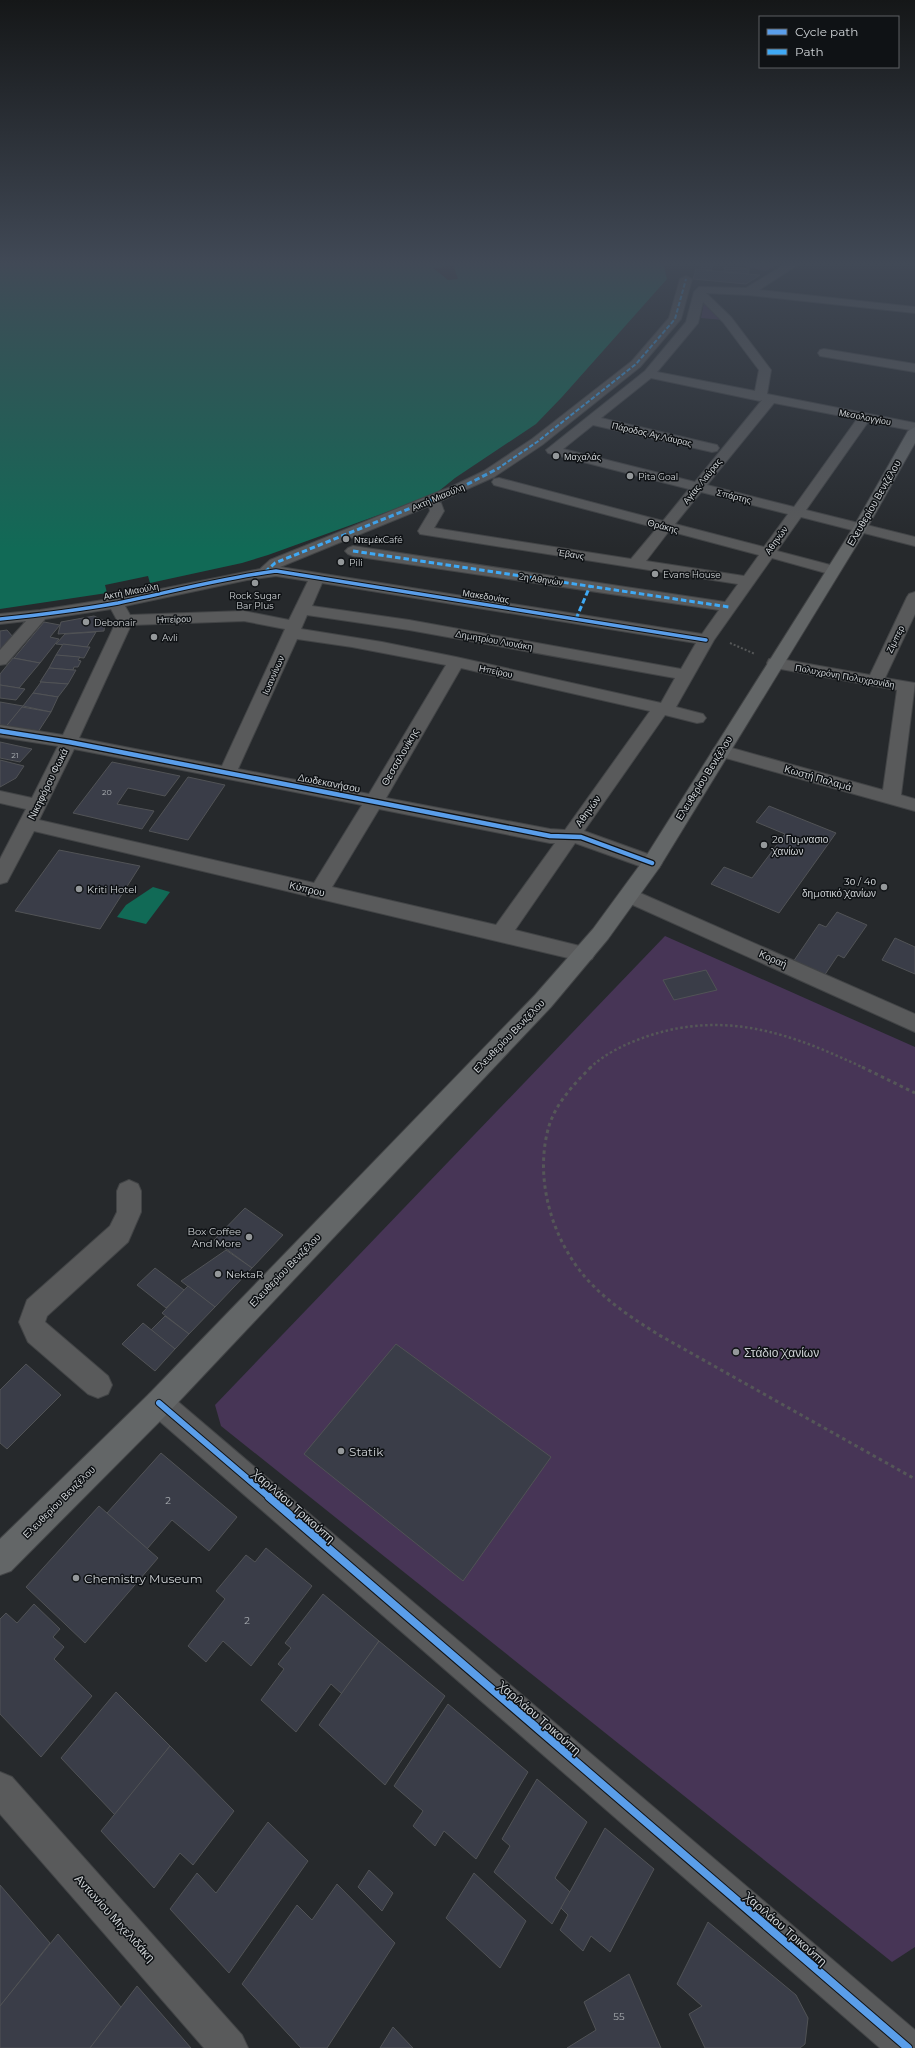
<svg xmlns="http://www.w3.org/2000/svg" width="915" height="2048" font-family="Montserrat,sans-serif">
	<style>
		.green { fill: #473556 }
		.water { fill: #116a56 }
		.building { fill: #3a3d48; stroke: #515356 }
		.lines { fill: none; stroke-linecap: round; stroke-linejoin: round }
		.minor-casing { stroke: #424446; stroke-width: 2 }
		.major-casing { stroke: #424446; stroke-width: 2 }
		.path-far2 { stroke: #555758; stroke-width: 2; stroke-dasharray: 2 2; stroke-linecap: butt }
		.path-far1 { stroke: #555758; stroke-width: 2.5; stroke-dasharray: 2.5 2.5; stroke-linecap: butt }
		.path { stroke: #555758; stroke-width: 3; stroke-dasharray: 3.5 3.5; stroke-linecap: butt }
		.minor { fill: #595a5b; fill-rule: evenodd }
		.major { fill: #636667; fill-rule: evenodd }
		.quiet-far1 { stroke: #3fa9f5; stroke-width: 2; stroke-dasharray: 4.5 2; stroke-linecap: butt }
		.quiet { stroke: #3fa9f5; stroke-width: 3; stroke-dasharray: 5.5 3; stroke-linecap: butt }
		.cycleway-far3-casing { stroke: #0f1215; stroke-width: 5.5 }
		.cycleway-far2-casing { stroke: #0f1215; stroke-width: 7 }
		.cycleway-far1-casing { stroke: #0f1215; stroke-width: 8 }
		.cycleway-casing { stroke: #0f1215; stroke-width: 10 }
		.cycleway-far3 { stroke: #5a9eea; stroke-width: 3.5 }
		.cycleway-far2 { stroke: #5a9eea; stroke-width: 4.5 }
		.cycleway-far1 { stroke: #5a9eea; stroke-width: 6 }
		.cycleway { stroke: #5a9eea; stroke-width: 8 }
		.poi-dot { fill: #94989a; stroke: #0f1215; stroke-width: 1.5 }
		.labels { text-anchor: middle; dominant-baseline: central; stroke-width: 3; stroke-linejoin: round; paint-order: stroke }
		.number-label { font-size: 8px; fill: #aaaeb2 }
		.far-street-label { font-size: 9px; fill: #cfd3d6; stroke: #0f1215 }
		.far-poi-label { font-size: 9px; fill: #cfd3d6; stroke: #0f1215; text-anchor: start }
		.street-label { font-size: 10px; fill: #cfd3d6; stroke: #0f1215 }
		.poi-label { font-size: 10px; fill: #cfd3d6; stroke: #0f1215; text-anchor: start }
		.near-number-label { font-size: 10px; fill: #aaaeb2 }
		.near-poi-label { font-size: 12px; fill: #cfd3d6; stroke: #0f1215; text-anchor: start }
		.near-street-label { font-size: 12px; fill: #cfd3d6; stroke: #0f1215 }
	</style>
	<rect width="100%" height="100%" fill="#26292c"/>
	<g class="green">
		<polygon points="719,262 781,262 766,271 742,266 743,264"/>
		<polygon points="704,302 723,320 701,318"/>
		<polygon points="665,936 915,1047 915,1947 892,1962 221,1426 215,1405"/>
	</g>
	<g class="water">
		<polygon points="0,262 450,262 450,266 433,268 448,280 458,279 454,267 455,262 663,262 667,279 562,397 536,424 455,478 434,495 268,555 242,563 150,583 148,576 105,585 107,593 0,609"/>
		<polygon points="153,887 170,892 146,924 117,917 126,905"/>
	</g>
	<g class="building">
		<polygon points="702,263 713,264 711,271 701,270"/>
		<polygon points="725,267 741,268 749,269 748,274 724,272"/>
		<polygon points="696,269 724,272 760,275 746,284 693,279"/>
		<polygon points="94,616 105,621 104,631 58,634 61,622"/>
		<polygon points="44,622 60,625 50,637 59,639 40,663 14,658"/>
		<polygon points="7,630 13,637 0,649 0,631"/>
		<polygon points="96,632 87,647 56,644 65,634"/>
		<polygon points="63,644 87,647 90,647 84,658 56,655"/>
		<polygon points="56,655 80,657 78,660 81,661 78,667 74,667 73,670 49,668"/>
		<polygon points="13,658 40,663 19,688 0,685 0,674"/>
		<polygon points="49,668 73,670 76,670 68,684 40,682"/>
		<polygon points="41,682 68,684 58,697 33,693"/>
		<polygon points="0,685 19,688 25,689 16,700 0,698"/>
		<polygon points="33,693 58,697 51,712 23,706"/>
		<polygon points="0,702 23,706 4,729 0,729"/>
		<polygon points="22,707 51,712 36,735 4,729"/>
		<polygon points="0,742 32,749 20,762 0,758"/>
		<polygon points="0,760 24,766 16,778 0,787"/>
		<polygon points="112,762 180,776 165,796 128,788 117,804 154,811 142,829 73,813"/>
		<polygon points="188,777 225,785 188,840 149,831"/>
		<polygon points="769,806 836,833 779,913 711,884 724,867 752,878 785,834 756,822"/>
		<polygon points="59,850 140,866 100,929 15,911"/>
		<polygon points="837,912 867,925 844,958 838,955 824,976 793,962 819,924 826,927"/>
		<polygon points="895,938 915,947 915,974 882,960"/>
		<polygon points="706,970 717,990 674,1000 663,980"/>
		<polygon points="245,1208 283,1235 252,1268 214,1240"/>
		<polygon points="226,1250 252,1268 215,1307 181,1281"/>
		<polygon points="155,1268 184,1290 166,1308 137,1285"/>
		<polygon points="188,1286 215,1307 189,1334 162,1313"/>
		<polygon points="165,1316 189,1334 175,1349 151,1330"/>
		<polygon points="143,1323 175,1349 155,1371 122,1344"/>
		<polygon points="396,1344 551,1457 463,1581 304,1454"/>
		<polygon points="26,1364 61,1395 7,1449 0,1443 0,1390"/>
		<polygon points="161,1453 237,1517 209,1551 172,1520 147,1549 107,1513"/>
		<polygon points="99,1506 158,1558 85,1643 26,1587"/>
		<polygon points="266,1548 312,1586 251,1666 223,1641 206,1662 188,1646 225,1599 216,1591 246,1555 255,1562"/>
		<polygon points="323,1594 379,1641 342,1694 331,1684 296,1732 261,1700 284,1669 278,1664 291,1648 285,1643"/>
		<polygon points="34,1604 60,1629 53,1637 64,1647 54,1659 92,1696 41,1757 0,1714 0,1619 6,1613 17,1623"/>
		<polygon points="379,1641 445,1696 385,1785 319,1725"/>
		<polygon points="116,1692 170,1746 115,1815 61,1758"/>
		<polygon points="448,1704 528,1772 476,1859 444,1831 435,1846 413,1826 423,1811 394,1786"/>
		<polygon points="170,1746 234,1811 193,1865 180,1853 154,1888 101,1831"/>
		<polygon points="537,1779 587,1822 555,1878 570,1892 552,1924 494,1872 510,1846 502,1839"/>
		<polygon points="268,1822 308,1861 229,1973 170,1909 197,1873 216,1893"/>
		<polygon points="605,1828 654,1869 610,1952 591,1936 583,1951 560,1930 568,1915 561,1908"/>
		<polygon points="369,1870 393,1893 382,1911 358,1887"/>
		<polygon points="474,1873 526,1921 500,1968 446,1918"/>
		<polygon points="337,1884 395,1943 327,2048 301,2048 242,1984 297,1905 312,1920"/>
		<polygon points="0,1885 50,1943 0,2006"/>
		<polygon points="708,1922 796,1995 808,2018 805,2044 800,2048 705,2048 689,2014 702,2006 677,1984"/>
		<polygon points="58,1934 121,2007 90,2048 0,2048 0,2006"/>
		<polygon points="629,1974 661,2048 567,2048 596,2030 584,2002"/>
		<polygon points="137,1986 165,2018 191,2048 90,2048"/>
		<polygon points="393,2027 413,2048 380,2048"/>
	</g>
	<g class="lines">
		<defs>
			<g id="minor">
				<path d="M 789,262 L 802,262 L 759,290 L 915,307 L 915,313 L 748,295 L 706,293 L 731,317 L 771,370 L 767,394 L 915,423 L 915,431 L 868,422 L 806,510 L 915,537 L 915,546 L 801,517 L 777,551 L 838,567 L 841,570 L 838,573 L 833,575 L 772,558 L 714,640 L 676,707 L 703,714 L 706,718 L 703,722 L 697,723 L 665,715 L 584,831 L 659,858 L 662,863 L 659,868 L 652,870 L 645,868 L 575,843 L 515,930 L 592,949 L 595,954 L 592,959 L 585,962 L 34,831 L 7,882 L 0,884 L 0,859 L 26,809 L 0,803 L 0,791 L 32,798 L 58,746 L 0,737 L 0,725 L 63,735 L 117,620 L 111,609 L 45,619 L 6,664 L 0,665 L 0,650 L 26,621 L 0,624 L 0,614 L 40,610 L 116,598 L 260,569 L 270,560 L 453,486 L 484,471 L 532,439 L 632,361 L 669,318 L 680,279 L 686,276 L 692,279 L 681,319 L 640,367 L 542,445 L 494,477 L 438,502 L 441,503 L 444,511 L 434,528 L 631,559 L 657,528 L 494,485 L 492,482 L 494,479 L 499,478 L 663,521 L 689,489 L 548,453 L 546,450 L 645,371 L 686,322 L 694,292 L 699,287 L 746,288 ZM 703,302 L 723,322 L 759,370 L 755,391 L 657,372 L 698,323 ZM 651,378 L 760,401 L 762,400 L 695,482 L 563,449 L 593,425 L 712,452 L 717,451 L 719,448 L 717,445 L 601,418 ZM 774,403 L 857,419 L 794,507 L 707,485 ZM 701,492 L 788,514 L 764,547 L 675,524 ZM 429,506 L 430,511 L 418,531 L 420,534 L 738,584 L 725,602 L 353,546 L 348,548 L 345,551 L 348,554 L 353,556 L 719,610 L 702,634 L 280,567 ZM 669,531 L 759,555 L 744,576 L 646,561 ZM 276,576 L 308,581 L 289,620 L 244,611 L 130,615 L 125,606 L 247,580 ZM 322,583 L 696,643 L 681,669 L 409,620 L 312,606 ZM 307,615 L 409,630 L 675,678 L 661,703 L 456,657 L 382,642 L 301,629 ZM 244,621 L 285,629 L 222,766 L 79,738 L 131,625 ZM 297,639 L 352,647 L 446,665 L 369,794 L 238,769 ZM 461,668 L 650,711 L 565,830 L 550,829 L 386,798 ZM 74,749 L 362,805 L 314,883 L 39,820 ZM 379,809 L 550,843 L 555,843 L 496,925 L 332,887 Z"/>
				<polygon points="824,349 915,364 915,372 820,356 818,353 820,350"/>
				<polygon points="915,592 915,614 885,678 915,683 901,795 915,799 915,811 715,755 712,751 715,747 721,745 883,790 897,690 775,668 769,667 767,663 769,659 775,658 870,675 907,597 909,594"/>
				<polygon points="631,889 915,1014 915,1032 624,901 621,896 624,891"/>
				<polygon points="129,1180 138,1184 141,1191 141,1212 128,1242 47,1316 45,1322 108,1376 112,1385 108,1394 98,1398 88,1394 28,1342 19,1322 27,1300 110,1226 117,1212 117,1191 120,1184"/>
				<polygon points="159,1390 169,1394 915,2030 915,2048 880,2048 149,1412 145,1403 149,1394"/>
				<polygon points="0,1772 12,1777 242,2035 248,2048 204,2048 0,1814"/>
			</g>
			<polygon id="major" points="915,427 915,443 867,528 659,868 608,939 551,1007 169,1412 11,1571 0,1575 0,1539 149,1394 535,995 593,929 645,858 853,528 908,431"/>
		</defs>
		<use href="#minor" class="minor-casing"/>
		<use href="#major" class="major-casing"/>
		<polyline class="path-far2" points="730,643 755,654"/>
		<path class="path-far1" d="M 590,1068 C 605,1053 628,1043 648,1036 C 727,1010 792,1034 864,1068"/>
		<g class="path">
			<path d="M 591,1067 C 574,1084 556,1103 549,1126 C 534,1177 551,1237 585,1277 C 606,1301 632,1318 659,1335 L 915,1479"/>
			<polyline points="862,1067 915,1093"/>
		</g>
		<use href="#minor" class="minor"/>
		<use href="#major" class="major"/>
		<polyline class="quiet-far1" points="497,469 537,442 636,364 675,319 686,279"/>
		<g class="quiet">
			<polyline points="353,551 729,607"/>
			<polyline points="265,572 275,563 458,489 499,468"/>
			<polyline points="576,619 590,586"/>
		</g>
		<defs>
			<g id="cycleway-far3">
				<path d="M 0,619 C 39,615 79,610 118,603 C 170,592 223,578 276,571 L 706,640"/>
				<polyline points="0,731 5,732"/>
			</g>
			<polyline id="cycleway-far2" points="0,731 69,742 550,836 581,837 652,863"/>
			<polyline id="cycleway-far1" points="159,1403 270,1498"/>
			<polyline id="cycleway" points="269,1497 908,2048"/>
		</defs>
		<use href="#cycleway-far3" class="cycleway-far3-casing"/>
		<use href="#cycleway-far2" class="cycleway-far2-casing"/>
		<use href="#cycleway-far1" class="cycleway-far1-casing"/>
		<use href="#cycleway" class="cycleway-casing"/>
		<use href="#cycleway-far3" class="cycleway-far3"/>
		<use href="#cycleway-far2" class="cycleway-far2"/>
		<use href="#cycleway-far1" class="cycleway-far1"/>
		<use href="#cycleway" class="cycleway"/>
	</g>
	<linearGradient id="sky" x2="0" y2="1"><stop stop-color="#151718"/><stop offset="0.48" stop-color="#414956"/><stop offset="1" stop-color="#414956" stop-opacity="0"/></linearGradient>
	<rect width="915" height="549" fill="url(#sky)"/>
	<g class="poi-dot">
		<circle cx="556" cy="456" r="4"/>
		<circle cx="630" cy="476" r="4"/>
		<circle cx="346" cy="539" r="4"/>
		<circle cx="341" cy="562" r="4"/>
		<circle cx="655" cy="574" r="4"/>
		<circle cx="255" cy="583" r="4"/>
		<circle cx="86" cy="622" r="4"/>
		<circle cx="154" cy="637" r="4"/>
		<circle cx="764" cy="845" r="4"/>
		<circle cx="884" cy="887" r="4"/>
		<circle cx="79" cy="889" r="4"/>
		<circle cx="249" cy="1237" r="4"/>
		<circle cx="218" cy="1274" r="4"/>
		<circle cx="736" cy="1352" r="4"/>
		<circle cx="341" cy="1451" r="4"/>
		<circle cx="76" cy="1578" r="4"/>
	</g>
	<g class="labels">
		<g class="number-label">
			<text x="15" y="755">21</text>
			<text x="107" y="792">20</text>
		</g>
		<g class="far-street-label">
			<text transform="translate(865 417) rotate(11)">Μεσολογγίου</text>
			<text transform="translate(652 434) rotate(13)">Πάροδος Αγ.Λάυρας</text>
			<text transform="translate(702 481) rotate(-51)">Αγίας Λαύρας</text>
			<text transform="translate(734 496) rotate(14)">Σπάρτης</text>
			<text transform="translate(438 497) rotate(-23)">Ακτή Μιαούλη</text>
			<text transform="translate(663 526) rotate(15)">Θράκης</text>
			<text transform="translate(776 540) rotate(-54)">Αθηνών</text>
			<text transform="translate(571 554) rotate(9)">Έβανς</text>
			<text transform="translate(541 579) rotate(8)">2η Αθηνών</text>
			<text transform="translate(131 591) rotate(-11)">Ακτή Μιαούλη</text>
			<text transform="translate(486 596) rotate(9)">Μακεδονίας</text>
			<text transform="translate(174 619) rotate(-2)">Ηπείρου</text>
			<text transform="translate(895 639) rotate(-64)">Ζίμπερ</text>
			<text transform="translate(494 640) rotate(10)">Δημητρίου Λιονάκη</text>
			<text transform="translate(496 671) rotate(12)">Ηπείρου</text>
			<text transform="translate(273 675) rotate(-66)">Ιωαννίνων</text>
			<text transform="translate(845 676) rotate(10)">Πολυχρόνη Πολυχρονίδη</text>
		</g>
		<g class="far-poi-label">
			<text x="564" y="456">Μαχαλάς</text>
			<text x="638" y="476">Pita Goal</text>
			<text x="354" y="539">ΝτεμέκCafé</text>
			<text x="349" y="562">Pili</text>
			<text x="663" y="574">Evans House</text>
			<text x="255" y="595" text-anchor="middle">Rock Sugar<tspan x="255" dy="10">Bar Plus</tspan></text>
			<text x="94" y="622">Debonair</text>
			<text x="162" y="637">Avli</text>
		</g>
		<g class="street-label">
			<text transform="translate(874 503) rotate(-60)">Ελευθερίου Βενιζέλου</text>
			<text transform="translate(400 757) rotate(-60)">Θεσσαλονίκης</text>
			<text transform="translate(704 778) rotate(-58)">Ελευθερίου Βενιζέλου</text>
			<text transform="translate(818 778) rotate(16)">Κωστή Παλαμά</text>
			<text transform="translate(329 783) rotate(11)">Δωδεκανήσου</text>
			<text transform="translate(48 784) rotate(-64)">Νικηφόρου Φωκά</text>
			<text transform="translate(588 811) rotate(-54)">Αθηνών</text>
			<text transform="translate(307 889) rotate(13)">Κύπρου</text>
			<text transform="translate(773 959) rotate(24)">Κοραή</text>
			<text transform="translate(509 1036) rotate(-46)">Ελευθερίου Βενιζέλου</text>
			<text transform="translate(285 1270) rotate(-46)">Ελευθερίου Βενιζέλου</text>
			<text transform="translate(59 1502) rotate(-45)">Ελευθερίου Βενιζέλου</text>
		</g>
		<g class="poi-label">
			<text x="772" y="839">2ο Γυμνασιο<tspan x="772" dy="12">Χανίων</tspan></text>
			<text x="876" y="881" text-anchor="end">3ο / 4ο<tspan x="876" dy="12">δημοτικό Χανίων</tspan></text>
			<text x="87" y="889">Kriti Hotel</text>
			<text x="241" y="1231" text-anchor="end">Box Coffee<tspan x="241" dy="12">And More</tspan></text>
			<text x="226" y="1274">NektaR</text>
		</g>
		<g class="near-number-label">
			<text x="168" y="1500">2</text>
			<text x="247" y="1620">2</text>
			<text x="619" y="2016">55</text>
		</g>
		<g class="near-poi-label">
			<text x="744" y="1352">Στάδιο Χανίων</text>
			<text x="349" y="1451">Statik</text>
			<text x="84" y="1578">Chemistry Museum</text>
		</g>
		<g class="near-street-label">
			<text transform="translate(294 1506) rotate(41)">Χαριλάου Τρικούπη</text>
			<text transform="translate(540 1718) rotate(41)">Χαριλάου Τρικούπη</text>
			<text transform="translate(115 1918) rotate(48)">Αντωνίου Μιχελιδάκη</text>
			<text transform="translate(786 1929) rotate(41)">Χαριλάου Τρικούπη</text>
		</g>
	</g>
	<rect x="759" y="16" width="140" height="52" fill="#0f1215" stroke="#5c5f62"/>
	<rect x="767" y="29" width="20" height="6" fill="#5a9eea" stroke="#5c5f62"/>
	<text x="795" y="36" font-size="12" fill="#cfd3d6">Cycle path</text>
	<rect x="767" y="49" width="20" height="6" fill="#3fa9f5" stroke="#5c5f62"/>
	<text x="795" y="56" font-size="12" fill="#cfd3d6">Path</text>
</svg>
